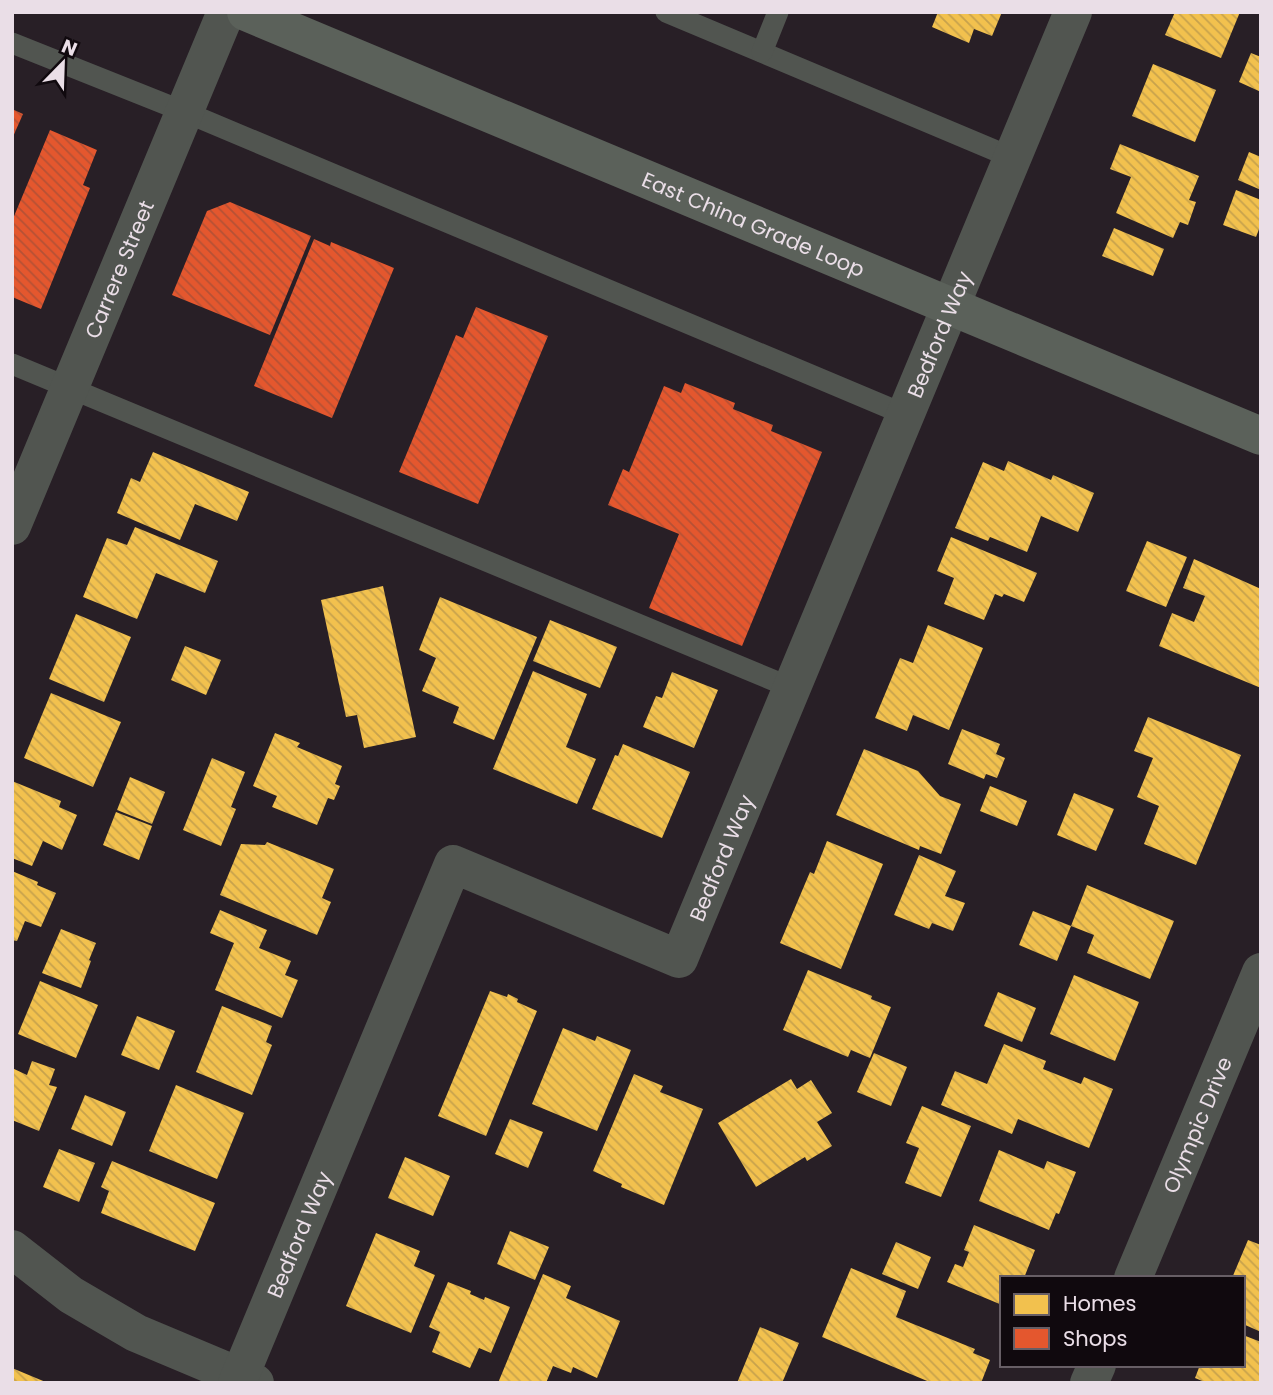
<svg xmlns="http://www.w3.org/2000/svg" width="1273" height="1395" font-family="Poppins,sans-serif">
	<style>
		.homes { fill: url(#homes-back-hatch) }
		.shops { fill: url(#shops-back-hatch) }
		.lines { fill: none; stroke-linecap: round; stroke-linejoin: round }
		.service { stroke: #515550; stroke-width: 21 }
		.minor { stroke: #515550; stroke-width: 38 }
		.tertiary { stroke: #515550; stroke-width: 38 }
		.secondary { stroke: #5b615a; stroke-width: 38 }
		.labels { text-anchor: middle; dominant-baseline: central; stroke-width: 7; stroke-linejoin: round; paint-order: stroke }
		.street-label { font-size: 21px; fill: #eadee7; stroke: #10090e }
	</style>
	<defs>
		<pattern id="homes-back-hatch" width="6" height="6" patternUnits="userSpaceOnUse" patternTransform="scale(1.75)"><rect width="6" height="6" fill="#f2c14e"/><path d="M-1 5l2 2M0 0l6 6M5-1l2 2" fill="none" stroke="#c7a24c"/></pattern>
		<pattern id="shops-back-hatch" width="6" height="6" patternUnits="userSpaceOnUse" patternTransform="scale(1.75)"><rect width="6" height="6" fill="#e4572e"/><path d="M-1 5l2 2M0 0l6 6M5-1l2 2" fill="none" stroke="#b55135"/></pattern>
	</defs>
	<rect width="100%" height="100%" fill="#281f26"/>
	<g class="homes">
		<polygon points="938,12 1002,12 992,36 974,29 969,43 932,27"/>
		<polygon points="1175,12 1240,12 1221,58 1165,35"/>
		<polygon points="1251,53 1261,57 1261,92 1239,82"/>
		<polygon points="1153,64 1216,90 1195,142 1132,116"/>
		<polygon points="1120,144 1199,176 1189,200 1196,202 1188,225 1180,222 1173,238 1116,213 1131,177 1110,169"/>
		<polygon points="1249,152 1261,157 1261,190 1238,180"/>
		<polygon points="1236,190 1261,200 1261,224 1256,237 1223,225"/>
		<polygon points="1114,228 1164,249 1153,276 1102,256"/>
		<polygon points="153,452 249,492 237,521 195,504 180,540 117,513 131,478 140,482"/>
		<polygon points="1008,461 1051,480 1053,475 1094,493 1078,532 1041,516 1027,552 990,537 988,541 955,528 983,462 1004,471"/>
		<polygon points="135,527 218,561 205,593 156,573 137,619 83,597 107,538 127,545"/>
		<polygon points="951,537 1037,573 1024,602 1004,594 1002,597 995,594 984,620 944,604 954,578 937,571"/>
		<polygon points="1147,541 1187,557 1166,607 1126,591"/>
		<polygon points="1194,559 1261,589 1261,688 1159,646 1172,613 1194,622 1205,596 1183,588"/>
		<polygon points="383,586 416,737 364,748 357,715 346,717 321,600"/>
		<polygon points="440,597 537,637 494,740 453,723 459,707 422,691 436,658 419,650"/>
		<polygon points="76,614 131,637 104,702 49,679"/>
		<polygon points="550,620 617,647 600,688 533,661"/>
		<polygon points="928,625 983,648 949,730 913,715 907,731 875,718 900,658 913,663"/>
		<polygon points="185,646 221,660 206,695 171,680"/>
		<polygon points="533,671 587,694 566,747 596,759 577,804 493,769"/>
		<polygon points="672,672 718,690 694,748 643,727 656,696 662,698"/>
		<polygon points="51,693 121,722 93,787 24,758"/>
		<polygon points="1148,717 1241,755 1196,865 1144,844 1159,806 1137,797 1153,758 1134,751"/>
		<polygon points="962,729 1000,744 996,754 1005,758 997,778 986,774 984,779 948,764"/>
		<polygon points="275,733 300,743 297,747 342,766 335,784 340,786 334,800 328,798 317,825 272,807 277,796 253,786"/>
		<polygon points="623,744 690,772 662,838 592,809 615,755 618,756"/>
		<polygon points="864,749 918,771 940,796 961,804 941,854 920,846 919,850 836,815"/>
		<polygon points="212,758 245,772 231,807 236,809 221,846 183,830"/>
		<polygon points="130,777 165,792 152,824 117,810"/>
		<polygon points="12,781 61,801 59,807 77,815 62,850 43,841 32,866 12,858"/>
		<polygon points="990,786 1027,801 1017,826 980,811"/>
		<polygon points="1074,793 1114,809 1096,851 1057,835"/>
		<polygon points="116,812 152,826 139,860 103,845"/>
		<polygon points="827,841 883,864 841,969 780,943 810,872 814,874"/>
		<polygon points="267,842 334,869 322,898 331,902 317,935 220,895 241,844 265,845"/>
		<polygon points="919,855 956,871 945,896 965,903 953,931 932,923 929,929 894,915"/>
		<polygon points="12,871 38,882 37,885 56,893 41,927 25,921 17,941 12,940"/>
		<polygon points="1087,885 1174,921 1150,979 1087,953 1094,935 1071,926"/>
		<polygon points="220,910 267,930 259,948 291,961 285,975 298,980 282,1018 215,990 234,943 210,933"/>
		<polygon points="1033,911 1071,926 1057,961 1019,945"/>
		<polygon points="61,929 96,943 89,960 91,961 81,988 42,973"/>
		<polygon points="808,970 872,996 871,999 891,1007 870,1058 851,1050 848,1057 783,1030"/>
		<polygon points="1074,975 1139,1002 1115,1061 1050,1034"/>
		<polygon points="40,981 98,1005 76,1058 18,1034"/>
		<polygon points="490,991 507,997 508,994 518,999 517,1002 537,1011 486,1136 438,1116"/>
		<polygon points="998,992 1036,1008 1022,1042 984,1026"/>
		<polygon points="222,1006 272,1026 266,1042 272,1045 252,1095 196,1072"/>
		<polygon points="137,1016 175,1031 159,1070 121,1055"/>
		<polygon points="563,1028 595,1041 597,1036 631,1050 597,1131 532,1104"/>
		<polygon points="1004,1044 1046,1061 1043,1069 1081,1084 1084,1077 1113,1089 1089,1148 1018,1119 1012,1134 941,1105 955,1071 987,1084"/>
		<polygon points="874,1053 907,1067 891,1106 857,1092"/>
		<polygon points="32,1061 55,1069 49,1085 57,1087 39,1131 12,1120 12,1068 27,1075"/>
		<polygon points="634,1074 663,1086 660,1092 703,1109 664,1205 621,1187 622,1184 593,1171"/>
		<polygon points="791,1079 797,1089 811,1080 832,1113 817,1122 832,1146 807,1161 805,1157 756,1187 718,1123"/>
		<polygon points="176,1085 244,1113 217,1179 149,1151"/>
		<polygon points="85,1095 126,1112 112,1146 71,1129"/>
		<polygon points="922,1106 971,1126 941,1197 905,1183 919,1148 906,1143"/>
		<polygon points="510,1119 543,1132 528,1168 495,1154"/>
		<polygon points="59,1149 95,1163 79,1202 43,1187"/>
		<polygon points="999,1150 1044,1169 1047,1161 1076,1172 1059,1214 1056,1213 1049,1230 979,1201"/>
		<polygon points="405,1157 450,1176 433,1216 388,1198"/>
		<polygon points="112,1161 215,1203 195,1251 101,1213 109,1191 101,1187"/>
		<polygon points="974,1225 1035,1250 1024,1278 1002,1278 1002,1305 947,1282 955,1264 963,1267 969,1252 964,1250"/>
		<polygon points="510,1231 549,1247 535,1280 497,1264"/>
		<polygon points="376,1233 420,1251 414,1266 435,1275 411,1333 346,1306"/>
		<polygon points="1248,1240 1261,1245 1261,1332 1243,1324 1243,1278 1232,1278"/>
		<polygon points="896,1242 931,1257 918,1289 882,1274"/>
		<polygon points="851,1268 906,1291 896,1317 975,1349 973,1353 990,1360 981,1383 932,1383 822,1337"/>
		<polygon points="543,1274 571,1286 566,1298 620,1321 597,1378 573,1367 571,1373 553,1366 546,1383 498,1383"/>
		<polygon points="448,1282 471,1291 470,1294 484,1300 485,1297 510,1307 491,1353 479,1348 470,1368 432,1352 440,1332 429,1327"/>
		<polygon points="760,1327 799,1343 782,1383 737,1383"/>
		<polygon points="1243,1335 1261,1342 1261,1383 1207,1383 1195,1378 1200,1365 1243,1365"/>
		<polygon points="12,1368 48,1383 12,1383"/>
	</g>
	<g class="shops">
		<polygon points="12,109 23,114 12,139"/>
		<polygon points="50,130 97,150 83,185 90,188 41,309 12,297 12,221"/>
		<polygon points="230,202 311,236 270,335 172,295 207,211"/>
		<polygon points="314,239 330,246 331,242 394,268 332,418 254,386"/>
		<polygon points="476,307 548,336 478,504 399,472 456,335 463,338"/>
		<polygon points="685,383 735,403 733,409 773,425 771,431 822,452 742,646 649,608 679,534 608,505 623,469 629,472 664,386 681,393"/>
	</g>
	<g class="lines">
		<g class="service">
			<polyline points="666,12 1013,158"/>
			<polyline points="12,43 185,112 906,415"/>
			<polyline points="762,52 778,12"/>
			<polyline points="12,364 792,688"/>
		</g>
		<g class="minor">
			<path id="s1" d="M 12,526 L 226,12"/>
			<polyline points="12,1249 71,1295 136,1333 255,1383"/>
			<path id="s2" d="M 237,1383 L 453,864 L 679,959 L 1073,12"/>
		</g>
		<g class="tertiary">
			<path id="s3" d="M 1133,1278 L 1261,972"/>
			<polyline points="1089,1383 1097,1365"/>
		</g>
		<path class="secondary" id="s4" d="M 246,12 L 1261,436"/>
	</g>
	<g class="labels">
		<g class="street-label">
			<text stroke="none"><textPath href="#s4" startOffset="550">East China Grade Loop</textPath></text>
			<text stroke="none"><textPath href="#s1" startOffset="278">Carrere Street</textPath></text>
			<text stroke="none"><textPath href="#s2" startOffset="1484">Bedford Way</textPath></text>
			<text stroke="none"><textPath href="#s2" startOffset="917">Bedford Way</textPath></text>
			<text stroke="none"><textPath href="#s3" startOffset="166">Olympic Drive</textPath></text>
			<text stroke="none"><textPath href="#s2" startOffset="161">Bedford Way</textPath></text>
		</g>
	</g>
	<rect width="1273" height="1395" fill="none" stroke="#eadee7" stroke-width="28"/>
	<rect x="1000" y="1276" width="245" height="91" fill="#10090e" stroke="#675e65" stroke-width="2"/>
	<rect x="1014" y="1294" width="35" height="21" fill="#f2c14e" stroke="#675e65" stroke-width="2"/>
	<text x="1063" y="1311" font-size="21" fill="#eadee7">Homes</text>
	<rect x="1014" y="1328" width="35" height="21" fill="#e4572e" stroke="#675e65" stroke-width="2"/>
	<text x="1063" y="1346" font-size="21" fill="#eadee7">Shops</text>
	<g transform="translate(63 63) rotate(23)" stroke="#10090e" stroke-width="5" paint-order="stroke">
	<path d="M0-5L12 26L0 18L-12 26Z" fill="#eadee7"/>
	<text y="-10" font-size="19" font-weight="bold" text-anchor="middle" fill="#eadee7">N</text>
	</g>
</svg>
